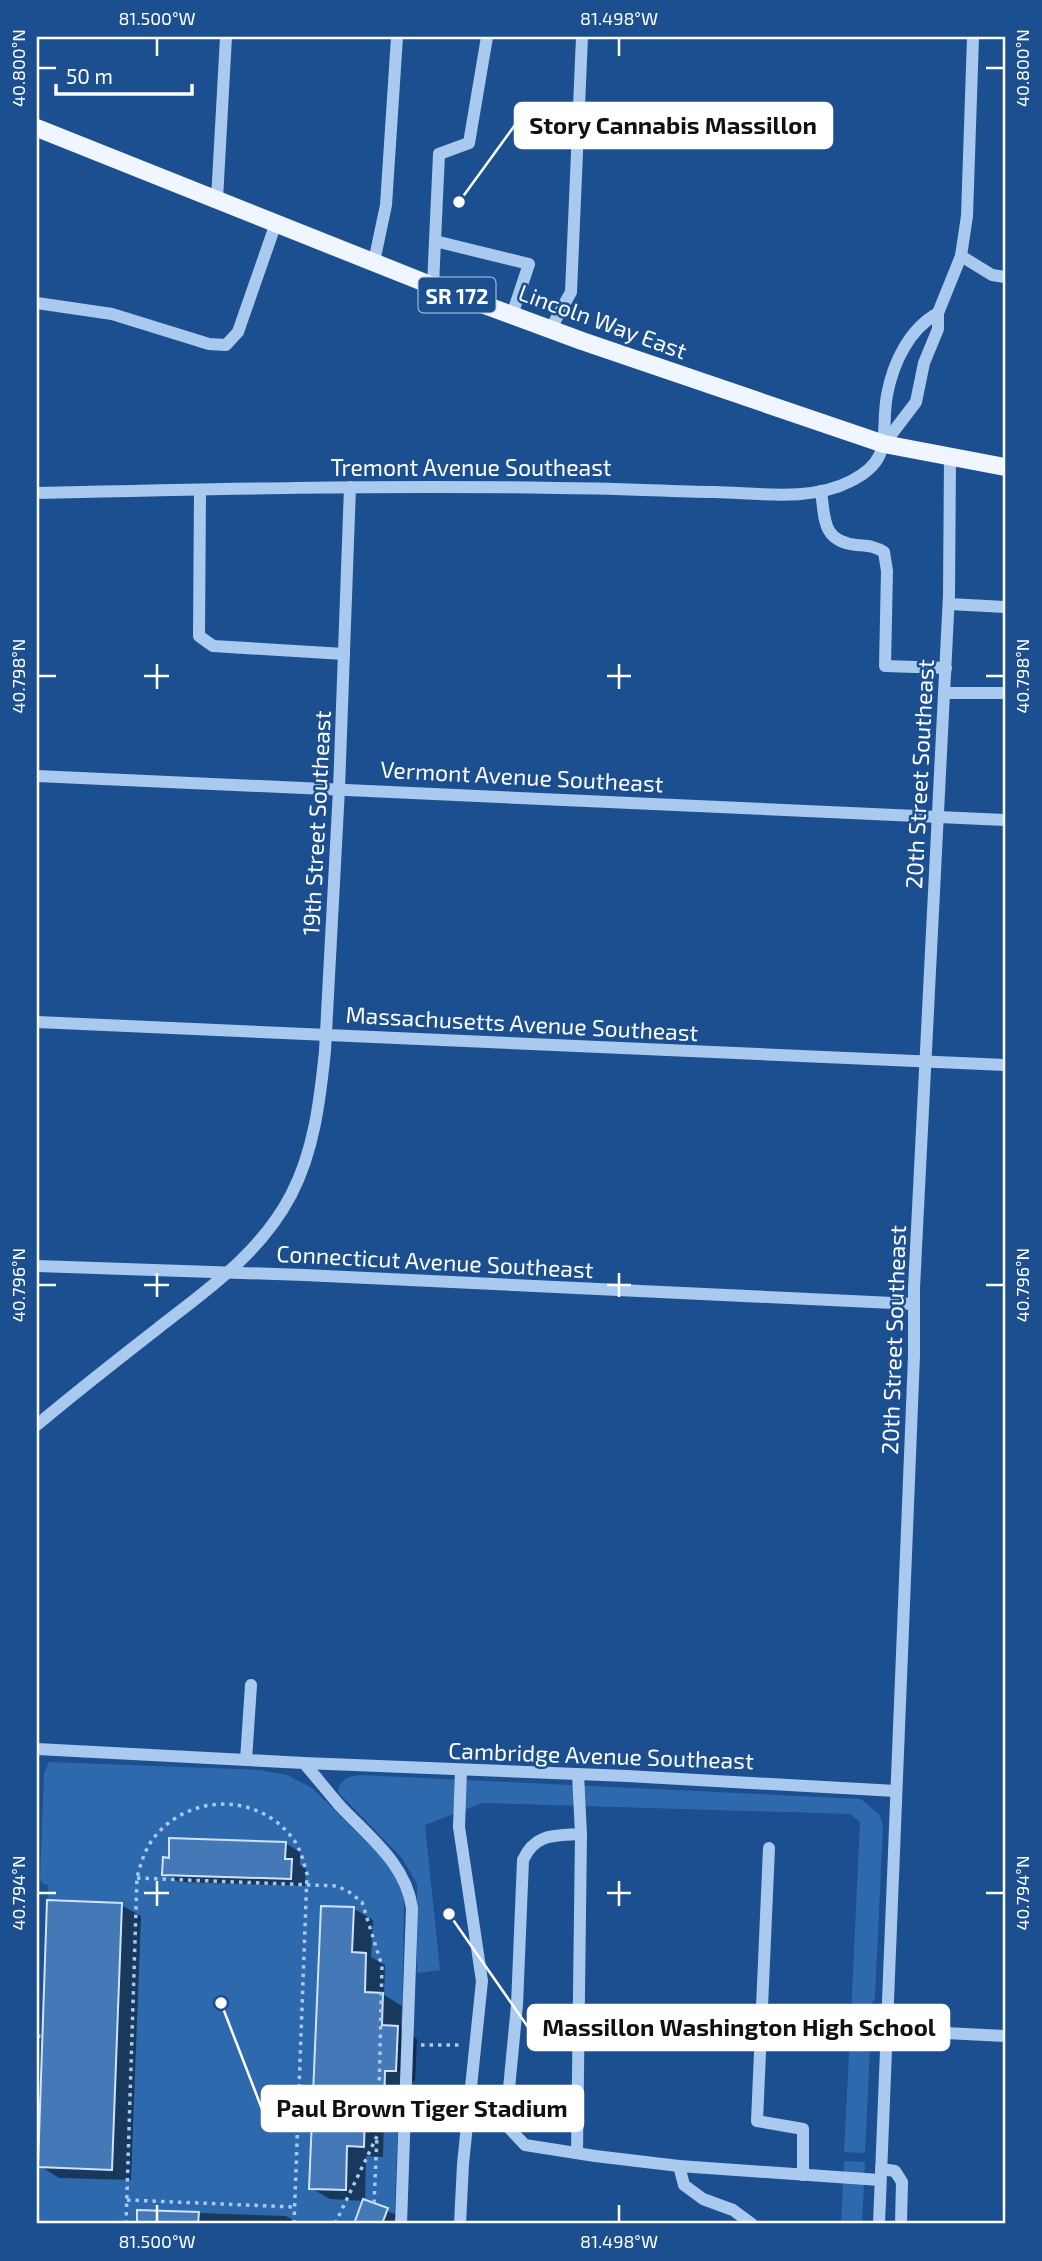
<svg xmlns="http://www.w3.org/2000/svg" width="1042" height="2261" font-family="'Exo 2',sans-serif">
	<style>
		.green { fill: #2e69ad }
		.shadow { fill: #0007 }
		.building { fill: #4478b7; stroke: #cfe3fa; stroke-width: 2 }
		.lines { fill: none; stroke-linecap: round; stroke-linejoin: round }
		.path { stroke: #a9c9ee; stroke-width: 3.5; stroke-dasharray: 3.5 5; stroke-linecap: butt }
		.minor { stroke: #a9c9ee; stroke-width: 12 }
		.major { stroke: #f0f6ff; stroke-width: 18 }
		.ticks { fill: none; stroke: #fff; stroke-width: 2.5 }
		.labels { text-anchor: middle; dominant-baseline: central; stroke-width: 5; stroke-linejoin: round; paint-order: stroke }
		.shield { fill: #1b4f8f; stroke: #bbcadd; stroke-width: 2 }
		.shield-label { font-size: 21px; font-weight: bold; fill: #fff }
		.street-label { font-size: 23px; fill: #fff; stroke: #1b4f8f }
		.leader { fill: none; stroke: #fff; stroke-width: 2.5 }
		.callout-dot { fill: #fff; stroke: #1b4f8f; stroke-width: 2.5 }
		.callout { fill: #fff; stroke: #fff; stroke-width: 2.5 }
		.callout-label { font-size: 24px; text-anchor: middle; font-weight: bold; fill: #111 }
		.neatline { fill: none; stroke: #fff; stroke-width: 2.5 }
		.ticks-label { font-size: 18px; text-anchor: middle; fill: #fff }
	</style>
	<rect width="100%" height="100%" fill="#1b4f8f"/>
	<g class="green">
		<polygon points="49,1762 260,1770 287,1775 312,1788 387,1862 395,1873 404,1894 404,1904 402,2026 398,2026 396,2070 400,2071 394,2224 37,2224 37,2167 48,1885 43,1884 40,1880 44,1773"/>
		<path d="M 361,1775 L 861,1799 L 880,1815 L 883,1826 L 875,1998 C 870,2009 862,2013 851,2015 L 860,1822 L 850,1814 L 482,1803 L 425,1825 L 440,1970 L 417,1973 L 417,1884 L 402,1858 L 339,1793 L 338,1789 C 342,1778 350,1776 361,1775 Z"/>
		<polygon points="850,2035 864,2038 870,2048 865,2153 844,2152"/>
		<polygon points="844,2161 865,2162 862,2224 841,2224"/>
	</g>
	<g class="shadow">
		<polygon points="285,1843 300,1852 300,1865 306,1869 305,1886 179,1882 164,1874"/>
		<polygon points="121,1905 141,1916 131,2180 59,2178 40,2166"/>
		<polygon points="354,1909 373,1920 371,1957 385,1965 384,1995 402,2006 401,2030 417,2039 415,2081 404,2081 403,2120 384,2119 383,2157 366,2156 365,2201 330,2199 311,2188"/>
		<polygon points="365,2201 396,2215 393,2224 356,2224"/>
		<polygon points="139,2211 286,2216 300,2224 138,2224"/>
	</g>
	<g class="building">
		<polygon points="169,1838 286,1842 285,1859 292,1859 291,1879 162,1875 163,1857 169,1858"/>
		<polygon points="47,1900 122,1903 112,2170 38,2167"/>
		<polygon points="321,1906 354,1907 352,1952 366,1953 365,1992 383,1993 382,2025 398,2026 396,2071 385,2071 384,2110 365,2109 364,2147 347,2146 346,2190 309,2189"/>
		<polygon points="363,2199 388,2208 382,2224 354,2224"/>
		<polygon points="137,2210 199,2212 198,2224 137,2224"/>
	</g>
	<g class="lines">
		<g class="path">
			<polyline points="137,1878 337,1886 349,1892 362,1902 382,1966 378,2134 335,2224"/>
			<polyline points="37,2036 43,2037"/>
			<polyline points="421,2045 462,2045"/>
			<polyline points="127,2200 294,2207"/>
			<polyline points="374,2203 377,2136"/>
			<path d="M 126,2224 L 137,1878 C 141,1862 146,1846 157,1834 C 192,1794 256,1794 290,1835 C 300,1846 303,1860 307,1874 L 294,2224"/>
		</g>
		<g class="minor">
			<polyline points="487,37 469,143 439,154 435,241 529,264 512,315"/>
			<polyline points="217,199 226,37"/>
			<polyline points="961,256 992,275 1005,277"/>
			<polyline points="374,262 386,205 397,37"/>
			<polyline points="433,286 435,241"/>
			<polyline points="37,303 112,314 209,344 226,345 238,332 276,223"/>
			<polyline points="550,330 571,292 582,37"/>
			<polyline points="884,444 916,402 924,363 938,329 938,313 961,256 967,216 973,37"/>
			<polyline points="200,490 199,636 213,646 344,654"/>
			<path d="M 821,491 C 825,519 822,542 857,545 C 867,546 875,546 884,552 L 887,571 L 885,666 L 946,668"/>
			<path d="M 37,493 C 210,489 383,485 556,488 C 609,488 662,491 715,492 C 758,493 811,502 851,481 C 895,459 880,434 887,395 C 893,363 909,329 938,313"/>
			<polyline points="949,604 1005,607"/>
			<polyline points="944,693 1005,693"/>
			<polyline points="37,776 1005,820"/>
			<polyline points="37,1022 1005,1065"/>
			<polyline points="37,1266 304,1275 914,1304"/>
			<path d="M 37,1425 C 76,1392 116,1361 157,1329 C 208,1289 260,1254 291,1195 C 314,1151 320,1100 325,1051 L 339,789 L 350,487"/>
			<path d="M 37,1749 L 304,1763 C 316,1777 328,1792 340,1806 C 369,1837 406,1864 412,1908 L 401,2224"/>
			<polyline points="246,1760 251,1685"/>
			<polyline points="304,1763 627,1776 896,1791"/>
			<path d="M 578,1774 L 581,1834 C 554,1836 535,1833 523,1860 L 517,2005 L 508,2099 L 508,2127 L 525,2145 L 595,2156 L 679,2166 L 880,2180"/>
			<polyline points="769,1848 757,2121 803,2129 803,2175"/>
			<polyline points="762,2019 887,2023"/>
			<polyline points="886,2030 1005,2036"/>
			<polyline points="577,2153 581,1834"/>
			<polyline points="679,2166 684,2185 703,2199 733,2210 752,2224"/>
			<polyline points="881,2169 895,2171 902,2182 901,2224"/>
			<polyline points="460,2224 463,2164 482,1981 459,1827 461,1770"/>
			<polyline points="879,2224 914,1356 914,1288 949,595 950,458"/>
		</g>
		<polyline class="major" points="37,128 433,286 582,341 884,444 1005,467"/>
	</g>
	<path class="ticks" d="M 157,38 L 157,56M 619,38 L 619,56M 38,68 L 56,68M 986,68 L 1004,68M 157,664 L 157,689M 619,664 L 619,689M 38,676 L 56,676M 144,676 L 169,676M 607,676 L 631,676M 986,676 L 1004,676M 157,1273 L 157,1297M 619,1273 L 619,1297M 38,1285 L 56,1285M 144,1285 L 169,1285M 607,1285 L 631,1285M 986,1285 L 1004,1285M 157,1881 L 157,1906M 619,1881 L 619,1906M 38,1893 L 56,1893M 144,1893 L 169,1893M 607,1893 L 631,1893M 986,1893 L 1004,1893M 157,2205 L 157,2222M 619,2205 L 619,2222"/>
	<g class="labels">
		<rect class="shield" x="418.5" y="277.5" width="77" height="35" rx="5"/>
		<g class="shield-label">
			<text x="457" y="295">SR 172</text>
		</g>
		<g class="street-label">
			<text transform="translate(603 321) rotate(20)">Lincoln Way East</text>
			<text x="471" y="467">Tremont Avenue Southeast</text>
			<text transform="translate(919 774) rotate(-87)">20th Street Southeast</text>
			<text transform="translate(522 776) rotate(3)">Vermont Avenue Southeast</text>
			<text transform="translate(316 823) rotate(-87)">19th Street Southeast</text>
			<text transform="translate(522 1023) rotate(3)">Massachusetts Avenue Southeast</text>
			<text transform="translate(435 1261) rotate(3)">Connecticut Avenue Southeast</text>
			<text transform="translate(893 1340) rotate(-88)">20th Street Southeast</text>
			<text transform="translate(601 1755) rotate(2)">Cambridge Avenue Southeast</text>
		</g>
	</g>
	<path class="leader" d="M459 202L515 125M449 1914L528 2027M221 2003L262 2109"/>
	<g class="callout-dot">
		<circle cx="459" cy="202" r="7"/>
		<circle cx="449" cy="1914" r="7"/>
		<circle cx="221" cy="2003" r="7"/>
	</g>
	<g class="callout">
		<rect x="515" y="103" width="317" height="45" rx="7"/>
		<rect x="528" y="2005" width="421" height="45" rx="7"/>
		<rect x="262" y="2086" width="321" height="45" rx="7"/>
	</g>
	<g class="callout-label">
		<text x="673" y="134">Story Cannabis Massillon</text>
		<text x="739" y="2036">Massillon Washington High School</text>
		<text x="422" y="2117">Paul Brown Tiger Stadium</text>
	</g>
	<rect width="1042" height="2261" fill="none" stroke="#1b4f8f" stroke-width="77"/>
	<path d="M56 84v10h136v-10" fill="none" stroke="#ffffff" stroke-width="3.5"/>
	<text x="66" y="84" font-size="21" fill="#ffffff" stroke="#1b4f8f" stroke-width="5" paint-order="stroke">50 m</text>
	<rect x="38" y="38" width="966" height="2184" class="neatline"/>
	<g class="ticks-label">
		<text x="157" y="25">81.500°W</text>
		<text x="619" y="25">81.498°W</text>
		<text transform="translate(19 68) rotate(-90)" y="6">40.800°N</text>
		<text transform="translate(1023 68) rotate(-90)" y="6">40.800°N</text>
		<text transform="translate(19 676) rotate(-90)" y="6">40.798°N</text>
		<text transform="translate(1023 676) rotate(-90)" y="6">40.798°N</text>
		<text transform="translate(19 1285) rotate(-90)" y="6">40.796°N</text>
		<text transform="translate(1023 1285) rotate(-90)" y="6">40.796°N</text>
		<text transform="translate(19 1893) rotate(-90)" y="6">40.794°N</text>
		<text transform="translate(1023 1893) rotate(-90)" y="6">40.794°N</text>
		<text x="157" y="2248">81.500°W</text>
		<text x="619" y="2248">81.498°W</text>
	</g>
</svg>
